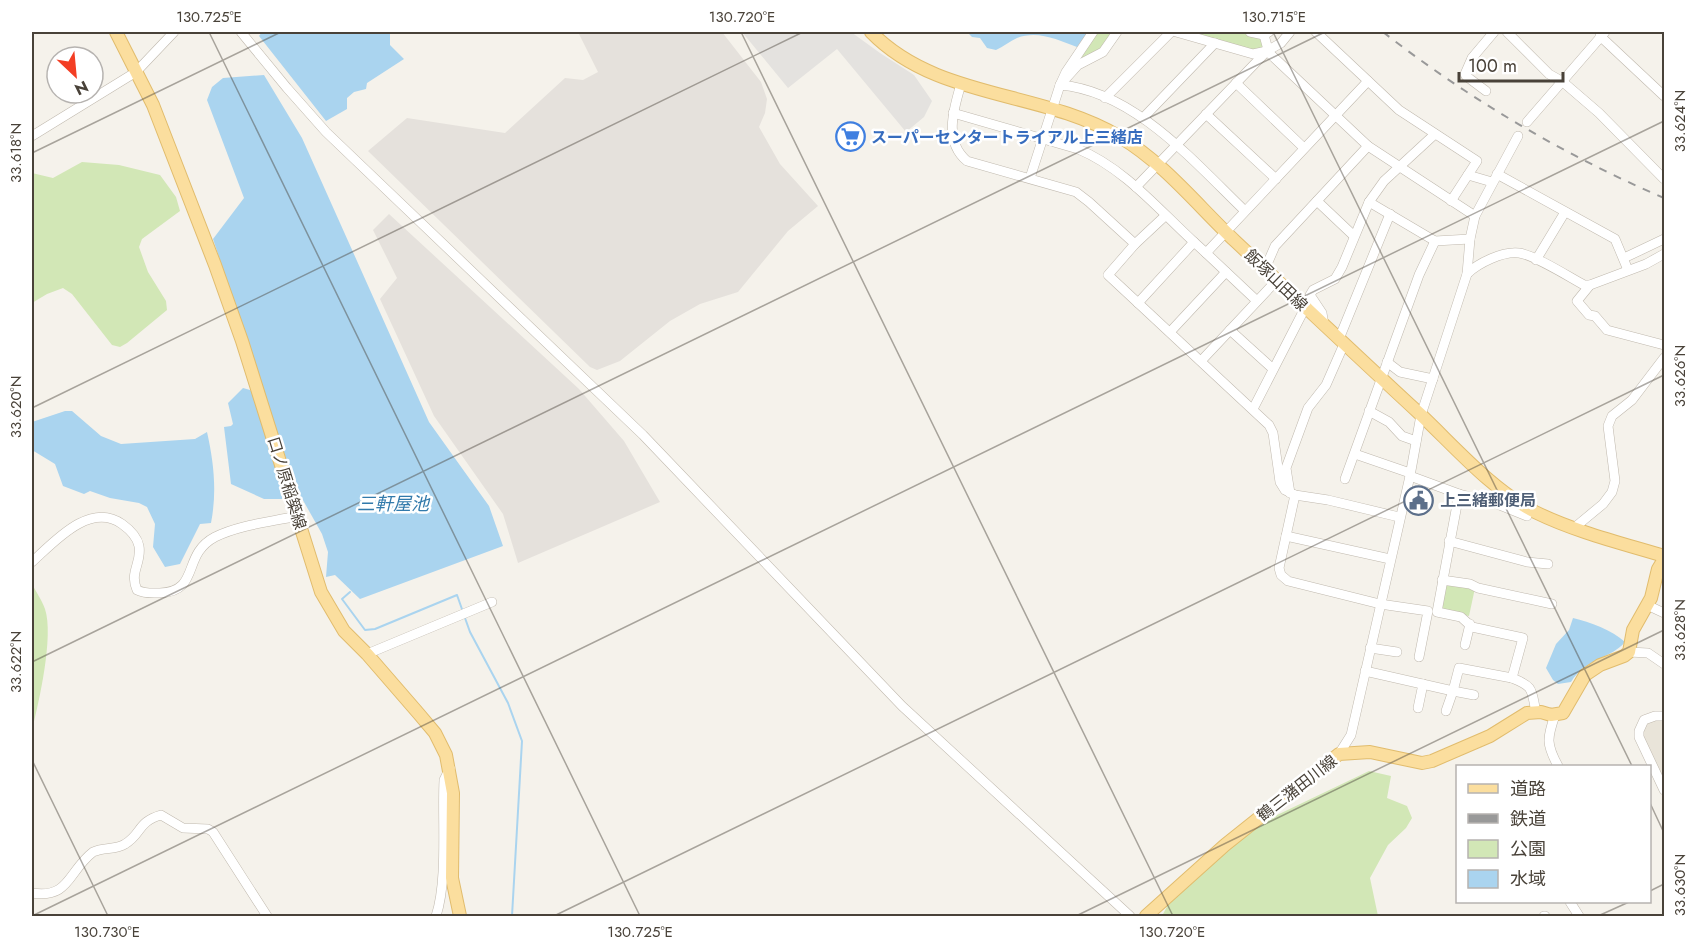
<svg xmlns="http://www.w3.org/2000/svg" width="1696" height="948" font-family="Jost,'Noto Sans JP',sans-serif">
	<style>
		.residential { fill: #e9e4d9 }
		.industrial { fill: #e5e1dc }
		.green { fill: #d2e7b6 }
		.parking { fill: #e4e2df }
		.water { fill: #aad4ef }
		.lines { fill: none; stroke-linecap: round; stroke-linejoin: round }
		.stream { stroke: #aad4ef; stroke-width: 2 }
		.minor-casing { stroke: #c0b9ae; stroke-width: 10 }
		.major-casing { stroke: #e1bc6d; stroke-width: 14 }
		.minor { stroke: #fff; stroke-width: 9 }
		.major { stroke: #fbde9e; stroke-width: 12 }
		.rail { stroke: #999; stroke-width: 2; stroke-dasharray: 8 8; stroke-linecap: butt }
		.ticks { fill: none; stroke: #494239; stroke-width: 1.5; stroke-opacity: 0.45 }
		.labels { text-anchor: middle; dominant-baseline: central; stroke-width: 5; stroke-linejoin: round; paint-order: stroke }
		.shop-label { font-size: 16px; font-weight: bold; fill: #366cbe; stroke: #fff; text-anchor: start }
		.street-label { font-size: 16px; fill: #494239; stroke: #fff }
		.service-label { font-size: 16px; font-weight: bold; fill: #4e5e75; stroke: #fff; text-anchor: start }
		.water-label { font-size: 18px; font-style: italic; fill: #327aab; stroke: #fff }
		.neatline { fill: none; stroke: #494239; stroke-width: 2 }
		.ticks-label { font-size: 15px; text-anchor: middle; fill: #494239 }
	</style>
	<rect width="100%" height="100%" fill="#f5f2eb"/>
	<polygon class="residential" points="1664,716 1664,787 1641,738 1642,724"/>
	<g class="industrial">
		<polygon points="578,32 722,32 761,82 767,99 765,113 759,127 780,164 818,206 788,231 738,292 700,304 670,321 620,361 597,370 590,367 368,151 407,118 505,133 565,78 583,80 598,72"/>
		<polygon points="389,214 579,389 624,441 660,502 518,563 503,514 434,416 380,299 397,278 373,230"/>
	</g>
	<g class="green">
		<polygon points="1097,32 1114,32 1102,50 1082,60 1079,58"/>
		<polygon points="1184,32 1240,32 1261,38 1263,48 1257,51"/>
		<polygon points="82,162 119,165 160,175 176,197 180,211 142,239 139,247 148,272 166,301 167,310 127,343 120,347 112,345 72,294 63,288 47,294 32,303 32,173 53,178"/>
		<polygon points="1444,582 1475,588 1469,616 1439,610"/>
		<path d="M 32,584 C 36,592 42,600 45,609 C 54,636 39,702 32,730 Z"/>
		<polygon points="1369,771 1391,776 1387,798 1407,806 1412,818 1406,828 1388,845 1370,878 1378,916 1162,916 1171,899 1246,835 1275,816"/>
	</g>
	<polygon class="parking" points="742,32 851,32 880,53 914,75 932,101 924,117 906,132 837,49 788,88"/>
	<g class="water">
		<polygon points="262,32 390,32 390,45 404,59 367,83 366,89 354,92 347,98 347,109 326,121 259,36"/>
		<path d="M 968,33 L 968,32 L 1088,32 L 1077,47 C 1058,40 1038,30 1017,38 C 1010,41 1003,47 996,50 L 987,48 L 980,38 L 972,37 Z"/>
		<polygon points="264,75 302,138 429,422 489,506 503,546 360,599 335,575 326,577 328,552 322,534 295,486 213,239 244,198 207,100 212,87 223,78"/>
		<polygon points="243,388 250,390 254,394 285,499 264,499 231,484 224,427 231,426 233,424 228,403"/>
		<path d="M 65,411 L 72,411 L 101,436 L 121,444 L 195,439 L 207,432 C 214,463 217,492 211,523 L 200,524 L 180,564 L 165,567 L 153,547 L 155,524 L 147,507 L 139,503 L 110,498 L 90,491 L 84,494 L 63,486 L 55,464 L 32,450 L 32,422 Z"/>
		<path d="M 1573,618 C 1590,622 1612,630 1625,642 C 1611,659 1587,657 1571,682 L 1558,684 L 1553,680 L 1546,668 L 1556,644 L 1569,630 Z"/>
	</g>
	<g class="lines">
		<g class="stream">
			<polyline points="350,592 342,599 365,630 375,629 457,595 463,612"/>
			<polyline points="465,618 470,632 508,703 522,741 512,916"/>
		</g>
		<defs>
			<g id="minor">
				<polyline points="241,32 287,88 326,132 643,435 902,706 1130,916"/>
				<path d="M 1093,32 L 1066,72 L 1060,85 C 1134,91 1195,163 1245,211"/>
				<polyline points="1176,32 1253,54 1267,51 1281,43 1290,32"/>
				<polyline points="1250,32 1264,35 1269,32"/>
				<polyline points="1316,32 1399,110 1477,161 1451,201"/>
				<polyline points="1507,32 1549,74 1563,82 1599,113 1664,179"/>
				<polyline points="1264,35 1267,46 1267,51 1368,146 1475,216"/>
				<polyline points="1600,36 1664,96"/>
				<polyline points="1236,83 1304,148"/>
				<path d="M 961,84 C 954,108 943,141 967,161 L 1076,192 L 1089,202 L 1135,244 L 1108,275 L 1269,425 L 1273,433 L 1280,482 L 1285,490 L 1295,495 L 1328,500 L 1399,517"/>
				<polyline points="1486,91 1466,76 1465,74 1472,58 1494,32"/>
				<polyline points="1105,98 1171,32"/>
				<path d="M 953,113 L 1078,149 C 1124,168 1158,209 1194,242"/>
				<polyline points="1206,114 1276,179"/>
				<polyline points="1143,118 1215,43"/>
				<polyline points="1527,122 1605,32"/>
				<polyline points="32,136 136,72 174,32"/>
				<polyline points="1497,174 1615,239 1628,270"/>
				<polyline points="1468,175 1492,182"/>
				<polyline points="1030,178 1060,85 1078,65 1103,52 1117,32"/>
				<polyline points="1136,187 1267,51"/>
				<polyline points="1317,201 1354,236"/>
				<polyline points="1369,202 1435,241 1470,239"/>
				<polyline points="1135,244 1165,216"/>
				<polyline points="1206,253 1257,301"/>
				<polyline points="1624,258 1664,239"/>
				<polyline points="1536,260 1565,212"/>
				<polyline points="1265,269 1275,246 1368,146"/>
				<path d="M 1467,274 C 1478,263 1503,251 1519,253 C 1535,255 1569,277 1584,285 L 1590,285 L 1646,264 L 1664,254"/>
				<polyline points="1590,285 1577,301 1589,315 1595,316 1607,330 1664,345"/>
				<polyline points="1138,303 1194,242 1206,253 1368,81"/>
				<polyline points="1324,325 1322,313 1310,295 1313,290 1335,279 1342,267 1369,202 1384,181 1435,134"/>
				<polyline points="1230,330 1273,369"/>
				<polyline points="1170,332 1226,272"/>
				<polyline points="1339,339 1390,214"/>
				<polyline points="1201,361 1277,280"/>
				<polyline points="1387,362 1400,372 1433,379"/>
				<polyline points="1253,409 1305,308"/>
				<polyline points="1369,411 1389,422 1402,436 1416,441"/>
				<polyline points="1355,454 1410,473"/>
				<path d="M 1410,476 L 1459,494 L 1437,612 L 1461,617 L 1472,627 L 1523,638 L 1512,678 C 1535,687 1531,690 1536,712"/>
				<polyline points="1345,479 1419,275 1435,241"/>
				<polyline points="1290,493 1286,468 1308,408 1326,385 1344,344"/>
				<polyline points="1459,494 1492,502 1527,516"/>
				<polyline points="1295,495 1279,568 1281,575 1288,581 1380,604 1428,611 1419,657"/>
				<polyline points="1574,528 1603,504 1612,492 1615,481 1608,426 1612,416 1632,400 1664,358"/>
				<polyline points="1286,536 1390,559"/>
				<polyline points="1449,541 1527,562 1548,564"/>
				<path d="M 32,562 C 54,542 90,501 122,524 C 129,529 137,536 139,546 C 142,563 129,572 137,590 C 145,594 152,593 160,593 C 201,591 181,555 215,537 C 239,525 270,522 297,516"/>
				<polyline points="1442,580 1470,584 1478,588 1552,604"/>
				<polyline points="1647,605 1664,613"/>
				<polyline points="1465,645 1470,624"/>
				<polyline points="1370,648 1397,652"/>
				<polyline points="1629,652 1648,653 1664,664"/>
				<polyline points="367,654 492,602"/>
				<polyline points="1365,671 1453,691 1459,668 1512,678"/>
				<polyline points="1418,708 1423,684"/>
				<polyline points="1446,711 1453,691 1474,695"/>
				<path d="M 1555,715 C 1547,738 1546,744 1558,766"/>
				<polyline points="1664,716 1655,716 1644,720 1639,731 1639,737 1664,790"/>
				<polyline points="1339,754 1351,735 1410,476 1421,415 1467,274 1470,239 1475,216 1518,136"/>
				<path d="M 32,893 C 70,899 68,871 93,852 C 104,847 116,850 125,844 C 142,834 137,822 161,815 L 183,828 L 208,829 L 213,832 L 267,916"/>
				<polyline points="1570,902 1579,916"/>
				<path d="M 436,916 C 448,880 442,819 444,780 L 450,768"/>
				<polyline points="1544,916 1545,916"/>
			</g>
			<g id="major">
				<polyline points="116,32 153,105 215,265 242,341 321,592 344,631 367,654 419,714 435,733 446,755 453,793 452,878 460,916"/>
				<path d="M 871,32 C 937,100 1042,90 1120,137 C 1164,163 1198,206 1235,241 C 1297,299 1358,357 1420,414 C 1456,448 1491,489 1535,512 C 1576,532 1621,543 1664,556"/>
				<polyline points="1146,916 1225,845 1339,754 1370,752 1422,763 1432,761 1490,736 1527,713 1541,712 1551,715 1563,713 1585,675 1600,665 1624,656 1629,652 1633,630 1651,598 1658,569 1664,559"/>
			</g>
		</defs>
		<use href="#minor" class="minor-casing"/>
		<use href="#major" class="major-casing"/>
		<use href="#minor" class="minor"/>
		<use href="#major" class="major"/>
		<path class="rail" d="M 1383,32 C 1469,99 1564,155 1664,198"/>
	</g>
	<path class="ticks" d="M 209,32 L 640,916M 741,32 L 1173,916M 1273,32 L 1632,766M 32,153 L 281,32M 32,408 L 803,32M 32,662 L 1325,32M 32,760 L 108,916M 1650,803 L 1664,833M 1650,891 L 1664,884M 32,916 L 1664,121M 554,916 L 1664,375M 1076,916 L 1664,630M 1598,916 L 1629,902"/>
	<defs>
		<symbol id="supermarket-ring" viewBox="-11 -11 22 22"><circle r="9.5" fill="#fff" stroke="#3f7fe0" stroke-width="1.5"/><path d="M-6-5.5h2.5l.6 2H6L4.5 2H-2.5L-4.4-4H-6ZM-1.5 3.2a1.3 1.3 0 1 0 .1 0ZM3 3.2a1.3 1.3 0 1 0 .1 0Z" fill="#3f7fe0"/></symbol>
		<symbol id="civic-ring" viewBox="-11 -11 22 22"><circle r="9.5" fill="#fff" stroke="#5c6f8a" stroke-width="1.5"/><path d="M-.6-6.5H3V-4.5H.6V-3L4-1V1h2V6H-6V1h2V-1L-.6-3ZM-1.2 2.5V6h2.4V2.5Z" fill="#5c6f8a"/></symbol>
	</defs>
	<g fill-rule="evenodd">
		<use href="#supermarket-ring" x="834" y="120" width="33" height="33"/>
		<use href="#civic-ring" x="1402" y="484" width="33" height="33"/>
	</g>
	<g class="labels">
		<g class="shop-label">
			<text x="871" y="137">スーパーセンタートライアル上三緒店</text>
		</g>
		<g class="street-label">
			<text transform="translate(1276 280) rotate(44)">飯塚山田線</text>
			<text transform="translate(287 483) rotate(73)">口ノ原稲築線</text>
			<text transform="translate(1297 788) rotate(-38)">鶴三潴田川線</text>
		</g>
		<g class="service-label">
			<text x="1440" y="500">上三緒郵便局</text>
		</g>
		<g class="water-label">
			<text x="393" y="504">三軒屋池</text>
		</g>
	</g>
	<rect width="1696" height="948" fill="none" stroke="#ffffff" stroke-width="66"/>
	<rect x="1456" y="765" width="195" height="138" fill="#ffffff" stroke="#b6b3b0" stroke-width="1.5"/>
	<rect x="1468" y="784" width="30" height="9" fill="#fbde9e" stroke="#b6b3b0" stroke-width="1.5"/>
	<text x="1510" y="795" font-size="18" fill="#494239">道路</text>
	<rect x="1468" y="814" width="30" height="9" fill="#999999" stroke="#b6b3b0" stroke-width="1.5"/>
	<text x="1510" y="825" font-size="18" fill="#494239">鉄道</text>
	<rect x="1468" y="840" width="30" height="18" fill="#d2e7b6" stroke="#b6b3b0" stroke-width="1.5"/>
	<text x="1510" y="855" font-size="18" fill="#494239">公園</text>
	<rect x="1468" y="870" width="30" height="18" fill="#aad4ef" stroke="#b6b3b0" stroke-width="1.5"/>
	<text x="1510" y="885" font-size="18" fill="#494239">水域</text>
	<g transform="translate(75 75) rotate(154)"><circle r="28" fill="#ffffff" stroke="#b6b3b0" stroke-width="1.5"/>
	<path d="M0-4.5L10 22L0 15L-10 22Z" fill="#f33e24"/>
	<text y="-9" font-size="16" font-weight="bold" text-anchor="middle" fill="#494239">N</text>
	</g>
	<path d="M1459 72v9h104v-9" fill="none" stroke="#494239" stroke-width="3"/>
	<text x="1468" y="72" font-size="18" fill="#494239" stroke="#ffffff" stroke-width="4.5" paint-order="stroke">100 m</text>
	<rect x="33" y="33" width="1630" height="882" class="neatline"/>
	<g class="ticks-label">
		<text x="209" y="22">130.725°E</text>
		<text x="742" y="22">130.720°E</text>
		<text x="1274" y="22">130.715°E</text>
		<text transform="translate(1680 121) rotate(-90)" y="5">33.624°N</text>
		<text transform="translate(16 153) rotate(-90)" y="5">33.618°N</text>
		<text transform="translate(1680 376) rotate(-90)" y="5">33.626°N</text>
		<text transform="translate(16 407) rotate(-90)" y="5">33.620°N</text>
		<text transform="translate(1680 630) rotate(-90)" y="5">33.628°N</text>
		<text transform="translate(16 662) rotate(-90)" y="5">33.622°N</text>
		<text transform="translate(1680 885) rotate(-90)" y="5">33.630°N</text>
		<text x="107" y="937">130.730°E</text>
		<text x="640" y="937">130.725°E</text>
		<text x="1172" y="937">130.720°E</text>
	</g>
</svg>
